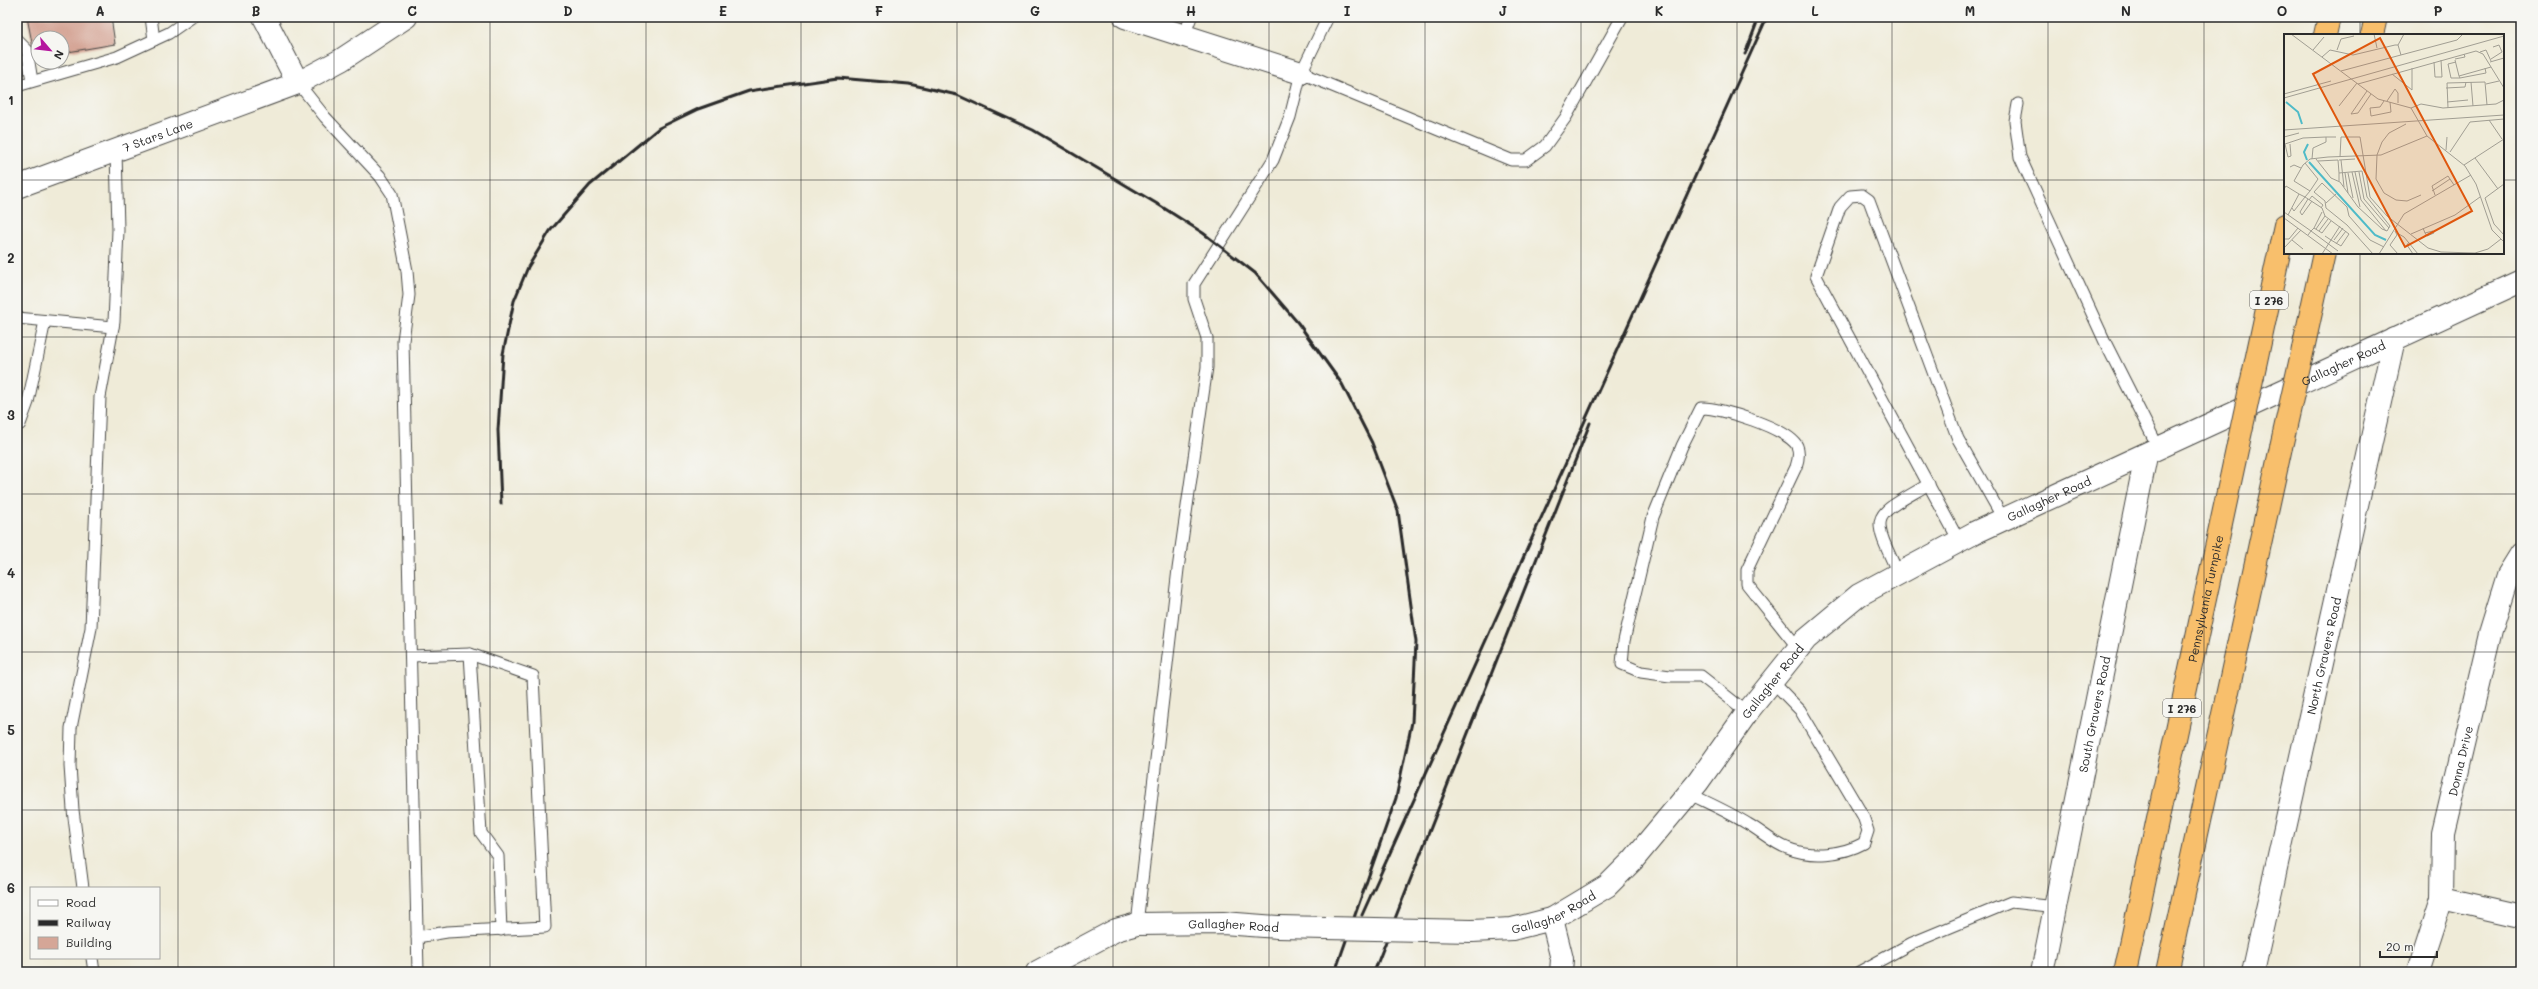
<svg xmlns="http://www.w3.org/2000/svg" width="2538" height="989" font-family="Mali,sans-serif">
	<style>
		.building { fill: #d5a697 }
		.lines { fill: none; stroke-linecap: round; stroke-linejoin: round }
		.service-casing { stroke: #484845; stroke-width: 13 }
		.minor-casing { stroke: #484845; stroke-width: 24 }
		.motorway-casing { stroke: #484845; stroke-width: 24 }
		.service { stroke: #fff; stroke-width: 11 }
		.minor { stroke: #fff; stroke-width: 22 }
		.motorway { stroke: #f8bf6c; stroke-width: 22 }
		.rail { stroke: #2b2b2b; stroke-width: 3 }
		.minor-bridge-casing { stroke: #484845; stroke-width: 24; stroke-linecap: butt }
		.motorway-bridge-casing { stroke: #484845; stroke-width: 24; stroke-linecap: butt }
		.minor-bridge { stroke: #fff; stroke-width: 22 }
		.motorway-bridge { stroke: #f8bf6c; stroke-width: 22 }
		.grid { fill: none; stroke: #2b2b2b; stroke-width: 1; stroke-opacity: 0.55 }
		.labels { text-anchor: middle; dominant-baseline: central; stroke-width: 4; stroke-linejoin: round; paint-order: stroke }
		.shield { fill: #f6f6f2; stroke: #686867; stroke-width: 1 }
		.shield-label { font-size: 11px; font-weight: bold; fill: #2b2b2b }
		.street-label { font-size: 12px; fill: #2b2b2b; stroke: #f6f6f2 }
		.inset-river { fill: none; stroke: #4fbbc8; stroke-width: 2 }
		.inset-road { fill: none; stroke: #a19e93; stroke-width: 1 }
		.view { fill: #df570e; fill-opacity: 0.15; stroke: #df570e; stroke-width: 2 }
		.inset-edge { fill: none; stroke: #2b2b2b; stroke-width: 2 }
		.neatline { fill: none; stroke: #2b2b2b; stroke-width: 1.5 }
		.grid-label { font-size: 13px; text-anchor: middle; font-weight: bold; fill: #2b2b2b }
	</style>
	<rect width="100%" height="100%" fill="#f6f6f2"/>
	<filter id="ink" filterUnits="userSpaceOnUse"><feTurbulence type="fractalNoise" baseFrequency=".025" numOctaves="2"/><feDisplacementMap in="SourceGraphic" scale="8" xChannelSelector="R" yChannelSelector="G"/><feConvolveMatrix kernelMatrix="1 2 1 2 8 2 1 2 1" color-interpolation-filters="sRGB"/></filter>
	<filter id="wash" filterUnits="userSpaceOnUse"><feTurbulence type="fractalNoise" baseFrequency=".012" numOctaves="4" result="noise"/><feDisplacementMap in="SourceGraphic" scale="16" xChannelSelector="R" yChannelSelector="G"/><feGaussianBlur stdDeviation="0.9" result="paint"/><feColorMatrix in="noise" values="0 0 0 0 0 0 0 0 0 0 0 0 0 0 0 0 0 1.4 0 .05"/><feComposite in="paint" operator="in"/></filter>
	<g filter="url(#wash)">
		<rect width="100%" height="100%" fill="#efebd8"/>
		<g id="blocks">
			<polygon class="building" points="27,17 111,17 115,44 62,53 62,38 38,38 38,57 35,58"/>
		</g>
	</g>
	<g filter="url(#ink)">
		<use href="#blocks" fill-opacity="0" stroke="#484845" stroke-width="1"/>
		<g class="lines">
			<defs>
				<g id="service">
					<polyline points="151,17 154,40"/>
					<polyline points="1184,36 1191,17"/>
					<polyline points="17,40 27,50 32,81"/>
					<polyline points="1301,73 1511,160 1526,160 1545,146 1566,117 1622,17"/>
					<polyline points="298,83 325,117 380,176 392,194 407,271 409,295 403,341 418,972"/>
					<polyline points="17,86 117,57 169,33 192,17"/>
					<polyline points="2018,104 2015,121 2020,157 2106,344 2159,449"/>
					<polyline points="17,318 113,327"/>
					<polyline points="17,424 20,424 28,402 45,321"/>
					<polyline points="1959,541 1816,276 1840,207 1850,196 1862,195 1869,200 1958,439 2004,520"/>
					<path d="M 1898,573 C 1869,511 1872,518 1929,484"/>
					<polyline points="470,654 481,833 498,856 501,930"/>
					<polyline points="411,656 470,654 533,676 545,927 447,932 417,937"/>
					<path d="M 1748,713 L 1701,676 L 1670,676 L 1641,672 L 1622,664 L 1624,641 L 1653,517 L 1682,446 L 1701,408 C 1720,407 1789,429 1797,446 C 1800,453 1798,461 1796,467 L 1747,570 L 1747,584 L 1799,649"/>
					<path d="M 1688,793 C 1708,803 1729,812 1748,824 C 1761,831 1773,843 1787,848 C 1811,858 1842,855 1864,843 L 1868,831 L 1863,816 L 1800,710 L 1772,681"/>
					<polyline points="83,888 73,810 70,766 71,728 91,628 100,397 114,322 118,230 116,151"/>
					<polyline points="1137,924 1178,569 1207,367 1207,338 1194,299 1194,284 1273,160 1290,117 1301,73 1328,17"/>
					<polyline points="92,958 94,972"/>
					<polyline points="1859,972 1912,943 2011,902 2056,907"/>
				</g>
				<g id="minor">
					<polyline points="264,17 298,83"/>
					<polyline points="1125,17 1301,73"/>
					<path id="s1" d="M 17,187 L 298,83 L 341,60 L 406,17"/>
					<polyline points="2442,898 2521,916"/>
					<polyline points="1552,919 1562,959 1561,972"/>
					<path id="s2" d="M 1472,931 L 1512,929 L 1552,919 L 1607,886 L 1633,860 L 1698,782 L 1749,710 L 1806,639 L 1859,595 L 1976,532 L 2521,281"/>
					<path id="s3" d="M 1037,972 L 1116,930 L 1137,924 L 1223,923 L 1278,927"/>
					<path id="s4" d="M 2042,972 L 2146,456"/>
					<path id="s5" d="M 2253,972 L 2394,339"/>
					<path id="s6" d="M 2418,972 L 2442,898 L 2443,833 L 2491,630 L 2508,575 L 2521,554"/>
				</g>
				<g id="motorway">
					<polyline points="2325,35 2329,17"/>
					<polyline points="2372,35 2376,17"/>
					<polyline points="2303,349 2324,253"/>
					<polyline points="2253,375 2285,225"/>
					<path id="s7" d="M 2125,972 L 2238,445"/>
					<polyline points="2167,972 2281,447"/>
				</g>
			</defs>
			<use href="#service" class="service-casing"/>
			<use href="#minor" class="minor-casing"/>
			<use href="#motorway" class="motorway-casing"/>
			<use href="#service" class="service"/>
			<use href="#minor" class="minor"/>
			<use href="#motorway" class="motorway"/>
			<g class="rail">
				<polyline points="1745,54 1759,17"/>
				<polyline points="501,504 498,430 503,354 514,301 528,267 550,231 590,185 659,128 698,109 749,91 838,78 909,84 957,95 1033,130 1159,205 1203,233 1255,273 1298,323 1342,384 1372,443 1398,511 1416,642 1412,722 1396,798 1335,972"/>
				<polyline points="1362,915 1767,17"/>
				<polyline points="1374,972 1590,423"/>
			</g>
			<defs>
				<polyline id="minor-bridge" points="1278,927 1472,931"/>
				<g id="motorway-bridge">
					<polyline points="2238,445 2253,375"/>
					<polyline points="2281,447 2303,349"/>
				</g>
			</defs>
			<use href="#minor-bridge" class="minor-bridge-casing"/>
			<use href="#motorway-bridge" class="motorway-bridge-casing"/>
			<use href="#minor-bridge" class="minor-bridge"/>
			<use href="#motorway-bridge" class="motorway-bridge"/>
		</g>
	</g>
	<path class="grid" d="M 178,17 L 178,972M 334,17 L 334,972M 490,17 L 490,972M 646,17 L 646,972M 801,17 L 801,972M 957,17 L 957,972M 1113,17 L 1113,972M 1269,17 L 1269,972M 1425,17 L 1425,972M 1581,17 L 1581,972M 1737,17 L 1737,972M 1892,17 L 1892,972M 2048,17 L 2048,972M 2204,17 L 2204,972M 2360,17 L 2360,35M 17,180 L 2285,180M 2503,180 L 2521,180M 2360,253 L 2360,972M 17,337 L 2521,337M 17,494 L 2521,494M 17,652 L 2521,652M 17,810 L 2521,810"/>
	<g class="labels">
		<g class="shield">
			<rect x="2250" y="291" width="38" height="18" rx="3"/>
			<rect x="2163" y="699" width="38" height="18" rx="3"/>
		</g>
		<g class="shield-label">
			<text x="2269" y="300">I 276</text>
			<text x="2182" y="708">I 276</text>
		</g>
		<g class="street-label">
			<text stroke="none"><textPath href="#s1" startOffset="150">7 Stars Lane</textPath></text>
			<text stroke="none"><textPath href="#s2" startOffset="1069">Gallagher Road</textPath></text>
			<text stroke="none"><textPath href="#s2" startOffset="745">Gallagher Road</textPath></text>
			<text stroke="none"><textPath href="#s7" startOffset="382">Pennsylvania Turnpike</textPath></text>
			<text stroke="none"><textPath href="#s5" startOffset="324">North Gravers Road</textPath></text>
			<text stroke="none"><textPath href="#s2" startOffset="409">Gallagher Road</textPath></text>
			<text stroke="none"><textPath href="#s4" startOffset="263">South Gravers Road</textPath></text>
			<text stroke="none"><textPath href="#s6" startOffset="217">Donna Drive</textPath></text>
			<text stroke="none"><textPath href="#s2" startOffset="85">Gallagher Road</textPath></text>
			<text stroke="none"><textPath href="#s3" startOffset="208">Gallagher Road</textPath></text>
		</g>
	</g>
	<g transform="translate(2284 34)">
		<rect width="220" height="220" fill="#efebd8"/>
		<path class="inset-river" d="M 2,68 L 14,78 L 18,90M 23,126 L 20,118 L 24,110M 25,128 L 91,201 L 102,206"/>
		<path class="inset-road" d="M 7,0 L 94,65 L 127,74 L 143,102 L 181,132 L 192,150 L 208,196 L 220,208M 90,0 L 93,14M 114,11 L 120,0M 29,16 L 40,3M 53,16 L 57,5 L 70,2M 196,18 L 202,16 L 207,27M 38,23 L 46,16 L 69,21 L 111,11 L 114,11 L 117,21M 171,25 L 181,23 L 180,20M 207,25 L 218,18 L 215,11 L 209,13M 171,26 L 175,42 L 207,33M 150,28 L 151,43 L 158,43 L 157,26M 172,28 L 164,30 L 167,44 L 176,44 L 175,42M 206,28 L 220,24M 57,37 L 173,6 L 179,0M 108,40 L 128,56 L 128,34M 176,44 L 202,39 L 201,34M 187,48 L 189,72M 74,50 L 192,17 L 199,20 L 220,54M 202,50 L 215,47M 162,54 L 181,53 L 182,48M 83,57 L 67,80 L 74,79 L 87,60M 0,60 L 47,47M 0,64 L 220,2M 100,67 L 96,73 L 86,74 L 87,82 L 107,78 L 106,68M 103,67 L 111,55 L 114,59 L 114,69M 163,68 L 184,66M 55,72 L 73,49M 127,74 L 137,70 L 159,74 L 212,70 L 220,66M 164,74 L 163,49 L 201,48 L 203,71M 205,86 L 218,105M 122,90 L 105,99 L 98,108 L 93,121 L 92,145 L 100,159 L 112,166 L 123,167 L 137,161M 0,96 L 220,81M 0,103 L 15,99M 6,110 L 7,122 L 4,123 L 1,110 L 19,104 L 42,103M 162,116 L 163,103M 166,118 L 186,88 L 220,85M 56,123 L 57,103 L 76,103 L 86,163 L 103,182 L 144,214 L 157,218 L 191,219 L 204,215 L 217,205M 191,124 L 214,155M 28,125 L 29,114 L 42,108 L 42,103 L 52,103M 32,125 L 47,144 L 56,148 L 74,173 L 98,195 L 103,197 L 106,192 L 83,163 L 78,137 L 55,139 L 55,147M 55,126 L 71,125M 57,126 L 60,153M 34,127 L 54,126 L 55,139M 21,129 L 34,145 L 26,157M 180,131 L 220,105M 6,133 L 10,131 L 17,134M 68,138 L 76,173M 71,138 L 77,166 L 102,197M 75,138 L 80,165 L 105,194M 61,139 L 64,159M 64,139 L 69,164M 0,155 L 2,152 L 15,160M 148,157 L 166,145M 151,161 L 148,152 L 164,142 L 170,151M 201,164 L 210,190 L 220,201M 201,164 L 220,150M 24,165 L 16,178 L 18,181 L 28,167M 25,166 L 28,162 L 39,171 L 37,174M 42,169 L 52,160M 0,178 L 27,197 L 30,194 L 38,199 L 47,187M 4,181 L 15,160 L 21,163 L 10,177 L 8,174M 0,184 L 49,220M 30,194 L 38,178M 139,194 L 141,199 L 143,202 L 150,199 L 149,197 L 141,199M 32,195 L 41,182M 35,197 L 44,185M 111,197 L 113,201 L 106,211 L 114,220M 113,199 L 120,203 L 134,220M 127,200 L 171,181 L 196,163M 24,201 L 27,197 L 54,217M 41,202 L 47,206 L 56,192M 0,205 L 5,205 L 14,194M 8,206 L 19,215M 50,206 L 59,194M 125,208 L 123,211 L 129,220M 52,210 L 62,197M 0,214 L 17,196M 38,220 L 47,206 L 57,212 L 65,200 L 41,182 L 38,174 L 21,163 L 26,157 L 10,147 L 19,131 L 26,125 L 44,123 L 97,121 L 143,102M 89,220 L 63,191 L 42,174 L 41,167 L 30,158 L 38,149 L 63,173 L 65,182 L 86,206 L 100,213M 95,220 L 120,180 L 187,141"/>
		<path class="view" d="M 96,4 L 188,177 L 121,213 L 29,40 Z"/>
		<rect width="220" height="220" class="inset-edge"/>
	</g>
	<rect width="2538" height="989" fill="none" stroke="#f6f6f2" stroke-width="44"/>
	<rect x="30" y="887" width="130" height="72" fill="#f6f6f2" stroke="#a5a5a2"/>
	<rect x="38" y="900" width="20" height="6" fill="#ffffff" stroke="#a5a5a2"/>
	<text x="66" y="907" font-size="12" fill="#2b2b2b">Road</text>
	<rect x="38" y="920" width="20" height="6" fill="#2b2b2b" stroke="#a5a5a2"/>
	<text x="66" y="927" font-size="12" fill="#2b2b2b">Railway</text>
	<rect x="38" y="937" width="20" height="12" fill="#d5a697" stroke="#a5a5a2"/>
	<text x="66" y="947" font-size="12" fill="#2b2b2b">Building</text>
	<g transform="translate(50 50) rotate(118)"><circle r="19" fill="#f6f6f2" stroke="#a5a5a2"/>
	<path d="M0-3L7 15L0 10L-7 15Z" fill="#b5179e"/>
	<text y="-6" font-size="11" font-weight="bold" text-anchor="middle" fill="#2b2b2b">N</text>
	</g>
	<path d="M2380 951v6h57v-6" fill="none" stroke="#2b2b2b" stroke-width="2"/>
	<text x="2386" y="951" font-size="12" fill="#2b2b2b" stroke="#f6f6f2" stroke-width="3" paint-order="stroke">20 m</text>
	<rect x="22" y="22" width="2494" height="945" class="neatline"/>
	<g class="grid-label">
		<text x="100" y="16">A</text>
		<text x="256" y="16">B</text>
		<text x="412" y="16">C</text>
		<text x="568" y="16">D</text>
		<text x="723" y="16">E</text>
		<text x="879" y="16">F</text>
		<text x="1035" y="16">G</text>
		<text x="1191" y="16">H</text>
		<text x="1347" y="16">I</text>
		<text x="1503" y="16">J</text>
		<text x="1659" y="16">K</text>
		<text x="1815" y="16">L</text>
		<text x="1970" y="16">M</text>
		<text x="2126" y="16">N</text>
		<text x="2282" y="16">O</text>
		<text x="2438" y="16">P</text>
		<text x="11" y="105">1</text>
		<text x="11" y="263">2</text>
		<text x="11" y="420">3</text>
		<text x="11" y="578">4</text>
		<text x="11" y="735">5</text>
		<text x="11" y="893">6</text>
	</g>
</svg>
